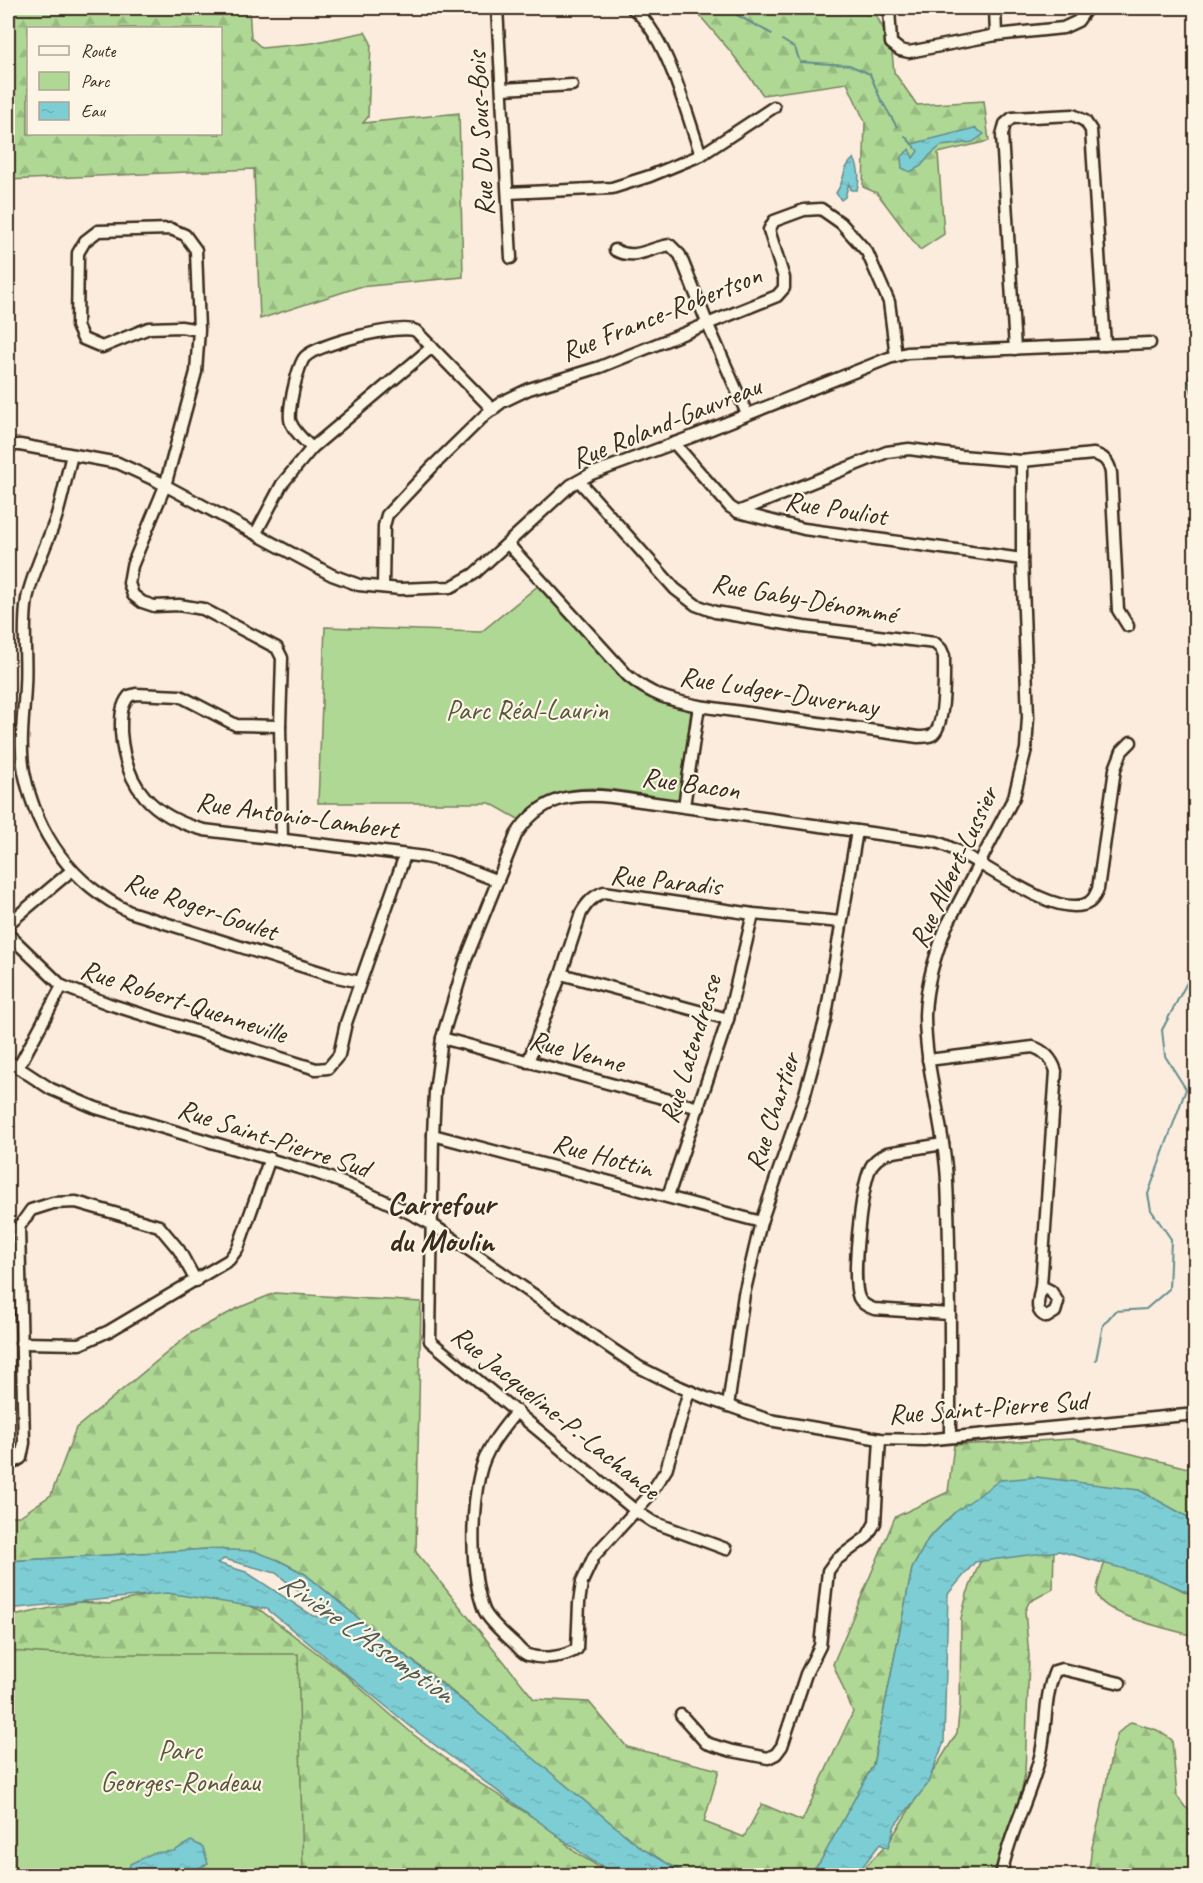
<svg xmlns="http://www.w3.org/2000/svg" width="1203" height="1883" font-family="Caveat,sans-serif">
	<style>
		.forest { fill: url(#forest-firs); stroke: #75815a; stroke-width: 1.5; fill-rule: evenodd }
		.park { fill: #afd895; stroke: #75815a; stroke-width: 1.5 }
		.water { fill: url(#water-ripples); stroke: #638c8b; stroke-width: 1.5; fill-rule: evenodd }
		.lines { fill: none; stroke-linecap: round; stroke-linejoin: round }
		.stream { stroke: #638c8b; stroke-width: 2 }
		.minor-casing { stroke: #3b2a1e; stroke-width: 15 }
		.minor { stroke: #fcf5e5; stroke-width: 10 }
		.labels { text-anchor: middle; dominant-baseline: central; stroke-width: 4.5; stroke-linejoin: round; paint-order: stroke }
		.street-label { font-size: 28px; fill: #3b2a1e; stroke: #fcf5e5 }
		.park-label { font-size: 28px; fill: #58563c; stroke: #fcf5e5 }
		.water-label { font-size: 30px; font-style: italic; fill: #4f5b55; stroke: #fcf5e5 }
		.quarter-label { font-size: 32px; font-weight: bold; fill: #3b2a1e; stroke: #fcf5e5 }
	</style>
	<defs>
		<pattern id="forest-firs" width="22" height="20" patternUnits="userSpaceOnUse" patternTransform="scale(1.5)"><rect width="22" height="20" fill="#afd895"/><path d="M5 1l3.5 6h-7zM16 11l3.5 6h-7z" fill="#97ba80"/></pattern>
		<pattern id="water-ripples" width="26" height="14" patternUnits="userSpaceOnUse" patternTransform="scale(1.5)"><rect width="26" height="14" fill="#7dced4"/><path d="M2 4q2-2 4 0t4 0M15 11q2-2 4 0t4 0" fill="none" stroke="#6db1b6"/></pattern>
	</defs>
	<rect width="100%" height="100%" fill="#fbecde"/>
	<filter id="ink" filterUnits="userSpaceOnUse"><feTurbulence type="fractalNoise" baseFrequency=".0167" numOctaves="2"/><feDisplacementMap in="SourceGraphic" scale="12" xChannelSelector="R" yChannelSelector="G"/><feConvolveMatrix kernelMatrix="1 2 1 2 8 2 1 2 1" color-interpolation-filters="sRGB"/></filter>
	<g filter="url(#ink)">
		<g class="forest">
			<path d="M 8,8 L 249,8 L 251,38 L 262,48 L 312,43 L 365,32 L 371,43 L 368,117 L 363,123 L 459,113 L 463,277 L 359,287 L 260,319 L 254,169 L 8,180 ZM 220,28 L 220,134 L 28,134 L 28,28 Z"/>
			<polygon points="698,8 826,8 826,12 876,15 891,43 894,72 917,105 984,101 989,141 938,153 944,234 920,250 877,193 863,187 865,122 847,83 763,95 731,52 700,16"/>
			<polygon points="275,1293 421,1302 416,1552 534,1699 589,1702 627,1747 719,1770 704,1822 744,1837 762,1804 802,1821 853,1712 833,1664 895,1517 948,1492 954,1445 1073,1439 1196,1470 1195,1521 1139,1490 954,1513 928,1539 912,1569 873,1765 820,1863 807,1876 687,1875 641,1848 443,1684 369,1627 305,1574 278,1560 208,1549 8,1561 8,1516 20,1516 51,1495 76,1428 191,1333 238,1308"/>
			<polygon points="993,1548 1054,1548 1053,1589 1029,1602 1025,1611 1029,1656 1025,1774 1004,1875 856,1876 889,1842 957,1733 960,1704 961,1618 967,1594 979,1564"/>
			<path d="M 1105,1562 L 1157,1577 L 1195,1597 L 1195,1636 C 1176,1631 1101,1615 1097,1594 C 1096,1585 1102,1571 1105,1562 Z"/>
			<polygon points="161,1592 225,1596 260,1610 342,1672 414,1735 473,1779 547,1826 575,1852 612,1875 8,1875 8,1617 79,1602 109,1604"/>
			<polygon points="1131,1722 1157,1730 1172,1740 1177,1796 1185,1807 1192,1812 1195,1810 1195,1873 1189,1876 1092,1875 1089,1870 1092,1847 1100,1817 1112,1751 1118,1733"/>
		</g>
		<g class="park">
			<path d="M 539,585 L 637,689 L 668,705 L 691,711 L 679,801 C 635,794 578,775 537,803 C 531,808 525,815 520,820 L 490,803 L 318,803 L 325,627 L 481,632 Z"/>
			<polygon points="8,1651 56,1654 298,1654 303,1875 8,1875"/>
		</g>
		<g class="water">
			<polygon points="975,128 984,134 973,142 941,146 930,155 921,166 910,172 902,168 901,158 909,149 913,158 918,151 912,144"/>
			<path d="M 854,158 C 859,168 860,180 857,190 L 851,190 L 849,183 L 845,197 L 841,200 L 836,193 C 846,179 841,169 854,158 Z"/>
			<polygon points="1037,1477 1139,1490 1195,1521 1195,1595 1150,1576 1059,1551 975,1562 948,1594 944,1742 927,1785 895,1825 888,1848 880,1844 856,1875 807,1875 820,1862 873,1765 912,1569 928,1539 954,1513 1000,1480"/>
			<path d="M 208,1549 L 254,1551 L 278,1560 L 305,1574 L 369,1627 L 502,1732 L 641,1848 L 687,1875 L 618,1875 L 591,1860 L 416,1731 L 267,1609 L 167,1593 L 8,1609 L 8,1561 ZM 224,1559 L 276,1573 L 331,1618 L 313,1616 L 246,1572 L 217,1563 Z"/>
			<polygon points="191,1841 203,1847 208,1864 182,1875 161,1875 151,1872 130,1875 129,1871 130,1864 153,1853 174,1851"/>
		</g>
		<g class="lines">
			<g class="stream">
				<polyline points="724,8 772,34"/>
				<polyline points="782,40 795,48 800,62 849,65 870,74 880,98 897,127"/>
				<polyline points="905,136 912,144"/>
				<polyline points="1196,365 1188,379 1196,405"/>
				<polyline points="1096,1360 1103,1325 1115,1311 1146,1309 1169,1289 1171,1239 1151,1210 1148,1194 1186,1089 1165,1056 1162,1030 1194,969 1192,921 1196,900"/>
			</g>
			<defs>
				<g id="minor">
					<polyline points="497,8 511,258"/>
					<path d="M 632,8 C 667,34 686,113 701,155"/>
					<polyline points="889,8 891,43 900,50 909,52 996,35 1063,28 1078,21 1087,8"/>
					<polyline points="995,8 996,35"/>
					<polyline points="503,89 572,85"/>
					<polyline points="508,193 612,188 650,176 701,155 774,107"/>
					<path d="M 615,250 C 636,261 648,248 670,245 L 680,255 L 708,325 L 747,414"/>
					<polyline points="199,330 181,327 149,328 102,347 83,339 77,326 78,253 85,241 98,231 171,229 185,235 196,250 199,330 196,372 165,486 132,566 129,583 133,595 142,602 154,606 179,605 203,609 277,648 282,658 280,726 282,840"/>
					<polyline points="1015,349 1002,135 1005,124 1012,118 1073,115 1085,121 1091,130 1105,345"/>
					<polyline points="674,443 730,507 738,512 804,529 1022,559"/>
					<polyline points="8,445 20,445 118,463 157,481 332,575 359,585 400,589 451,587 474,574 571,485 591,474 691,437 889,358 907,353 1150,343"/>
					<path d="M 312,448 C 305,441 295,433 291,423 C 286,414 298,364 305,357 C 317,344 401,323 416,331 L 493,410"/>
					<path d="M 72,455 C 66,477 62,500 55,521 C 46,546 32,574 27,599 C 22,630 27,656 25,686 C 24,714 19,743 24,772 C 37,835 72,884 130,912 L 333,976 L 360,982"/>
					<path d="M 738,512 L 887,452 L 909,449 L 961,456 L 1022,461 L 1093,454 C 1104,456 1109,462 1111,473 L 1118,610 L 1128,626"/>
					<polyline points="256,533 282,484 312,448 432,347"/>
					<path d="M 508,544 L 628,676 C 652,696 670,700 699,706 L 918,737 C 922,737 928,737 932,735 C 946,727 944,672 944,656 L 941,649 L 935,643 L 804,627 L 715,612 L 696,605 L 675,589 L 579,481"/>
					<polyline points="383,587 384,526 387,515 434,465 485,415 502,402 529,389 600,367 777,296 784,288 784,278 769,230 774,221 804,210 821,209 841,223 867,252 889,302 896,356"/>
					<path d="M 280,726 L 236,725 L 180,696 L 136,694 L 129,696 C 120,707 121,719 121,732 C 125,787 152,816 204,830 L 425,857 L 448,862 L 498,881"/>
					<polyline points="684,806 699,706"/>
					<polyline points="8,924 71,871"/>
					<polyline points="8,934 62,986 109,1004 316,1069 328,1068 339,1055 346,1023 405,855"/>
					<polyline points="561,974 728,1019"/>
					<polyline points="442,1038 699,1108"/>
					<path d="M 928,1060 L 1033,1047 C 1045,1051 1052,1059 1056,1071 L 1041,1286 C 1039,1299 1033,1312 1047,1317 L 1055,1312 L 1058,1302 L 1051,1291 L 1041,1286"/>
					<path d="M 8,1061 L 51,1089 L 96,1108 L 316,1173 C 357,1187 395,1205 433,1225 L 612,1349 L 639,1367 L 673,1384 L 706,1398 L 769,1420 L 880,1439 L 924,1440 L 1196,1414"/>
					<path d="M 528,1062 L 561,974 L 581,913 C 587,903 593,896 604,892 L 753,914 L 841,922"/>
					<polyline points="18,1068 62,986"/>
					<polyline points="433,1135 761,1222"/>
					<path d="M 943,1144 L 887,1153 C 879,1157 873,1161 870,1169 C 861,1189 851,1279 859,1298 C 862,1304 868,1307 874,1309 L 949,1314"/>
					<polyline points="668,1196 728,1019 753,914"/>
					<polyline points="21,1343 80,1344 109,1331 229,1260 238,1248 270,1158"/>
					<polyline points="728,1406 744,1294 761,1222 805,1094 825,1021 857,831"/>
					<path d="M 517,1411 C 501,1431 486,1448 480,1473 C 471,1510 470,1574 484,1610 C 488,1620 506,1636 515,1644 C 518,1647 523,1654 528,1655 C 543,1660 565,1657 577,1649 L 579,1603 L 582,1582 L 594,1556 L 649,1496 L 666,1470 L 689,1391"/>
					<path d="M 950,1437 C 950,1352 951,1267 947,1182 C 945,1126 925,1072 925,1015 C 926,984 935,956 946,927 L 1014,797 L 1026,749 L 1028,717 L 1022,559 L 1022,461"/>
					<polyline points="8,1466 21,1458 24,1443 19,1227 31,1210 53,1203 76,1202 159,1226 179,1250 196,1281"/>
					<path d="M 726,1549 L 653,1522 L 636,1511 L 430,1341 L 433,1135 L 435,1092 L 442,1038 L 465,962 L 516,835 C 540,797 571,793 612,797 L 936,842 C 974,853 1045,915 1083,905 C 1092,903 1095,896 1098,889 L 1115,769 L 1122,751 L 1131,742"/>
					<polyline points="681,1715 706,1743 732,1751 768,1758 776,1754 782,1746 806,1674 820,1646 828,1571 836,1560 867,1537 875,1523 880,1439"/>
					<path d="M 1001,1876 C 1009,1833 1031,1795 1041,1753 C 1047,1726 1044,1697 1055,1671 L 1062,1669 L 1120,1683"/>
				</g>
			</defs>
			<use href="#minor" class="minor-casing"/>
			<use href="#minor" class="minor"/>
		</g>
	</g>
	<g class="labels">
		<g class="street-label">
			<text transform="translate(480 134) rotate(-93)">Rue Du Sous-Bois</text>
			<text transform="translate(661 313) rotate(-22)">Rue France-Robertson</text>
			<text transform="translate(666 422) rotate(-22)">Rue Roland-Gauvreau</text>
			<text transform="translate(836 508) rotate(9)">Rue Pouliot</text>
			<text transform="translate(804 598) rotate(10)">Rue Gaby-Dénommé</text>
			<text transform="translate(779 691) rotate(9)">Rue Ludger-Duvernay</text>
			<text transform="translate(691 783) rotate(8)">Rue Bacon</text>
			<text transform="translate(297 815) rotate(8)">Rue Antonio-Lambert</text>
			<text transform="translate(953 867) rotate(-65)">Rue Albert-Lussier</text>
			<text transform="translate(666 880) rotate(6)">Rue Paradis</text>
			<text transform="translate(201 906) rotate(19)">Rue Roger-Goulet</text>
			<text transform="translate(184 1001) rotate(18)">Rue Robert-Quenneville</text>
			<text transform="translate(690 1049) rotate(-73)">Rue Latendresse</text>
			<text transform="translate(577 1051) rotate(15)">Rue Venne</text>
			<text transform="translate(772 1112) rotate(-72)">Rue Chartier</text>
			<text transform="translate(274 1138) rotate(18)">Rue Saint-Pierre Sud</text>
			<text transform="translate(603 1155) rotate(15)">Rue Hottin</text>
			<text transform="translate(988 1407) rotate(-4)">Rue Saint-Pierre Sud</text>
			<text transform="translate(556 1412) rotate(39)">Rue Jacqueline-P.-Lachance</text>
		</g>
		<g class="park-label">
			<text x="527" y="709">Parc Réal-Laurin</text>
			<text x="180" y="1749">Parc<tspan x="180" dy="32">Georges-Rondeau</tspan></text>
		</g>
		<g class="water-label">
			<text transform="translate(367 1637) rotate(35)">Rivière L'Assomption</text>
		</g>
		<g class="quarter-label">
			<text x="441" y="1203">Carrefour<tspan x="441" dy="37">du Moulin</tspan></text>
		</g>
	</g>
	<rect width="1203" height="1883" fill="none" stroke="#fcf5e5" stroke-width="30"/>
	<rect x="15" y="15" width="1173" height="1853" fill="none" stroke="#3b2a1e" stroke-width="2" filter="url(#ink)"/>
	<rect x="27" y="27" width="195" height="108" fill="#fcf5e5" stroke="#afa495" stroke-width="1.5"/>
	<rect x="39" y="46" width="30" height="9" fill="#fcf5e5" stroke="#afa495" stroke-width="1.5"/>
	<text x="81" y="57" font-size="18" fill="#3b2a1e">Route</text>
	<rect x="39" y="72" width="30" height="18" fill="#afd895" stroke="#afa495" stroke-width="1.5"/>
	<text x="81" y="87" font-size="18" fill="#3b2a1e">Parc</text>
	<rect x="39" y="102" width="30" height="18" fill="url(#water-ripples)" stroke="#afa495" stroke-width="1.5"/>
	<text x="81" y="117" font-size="18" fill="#3b2a1e">Eau</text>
</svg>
